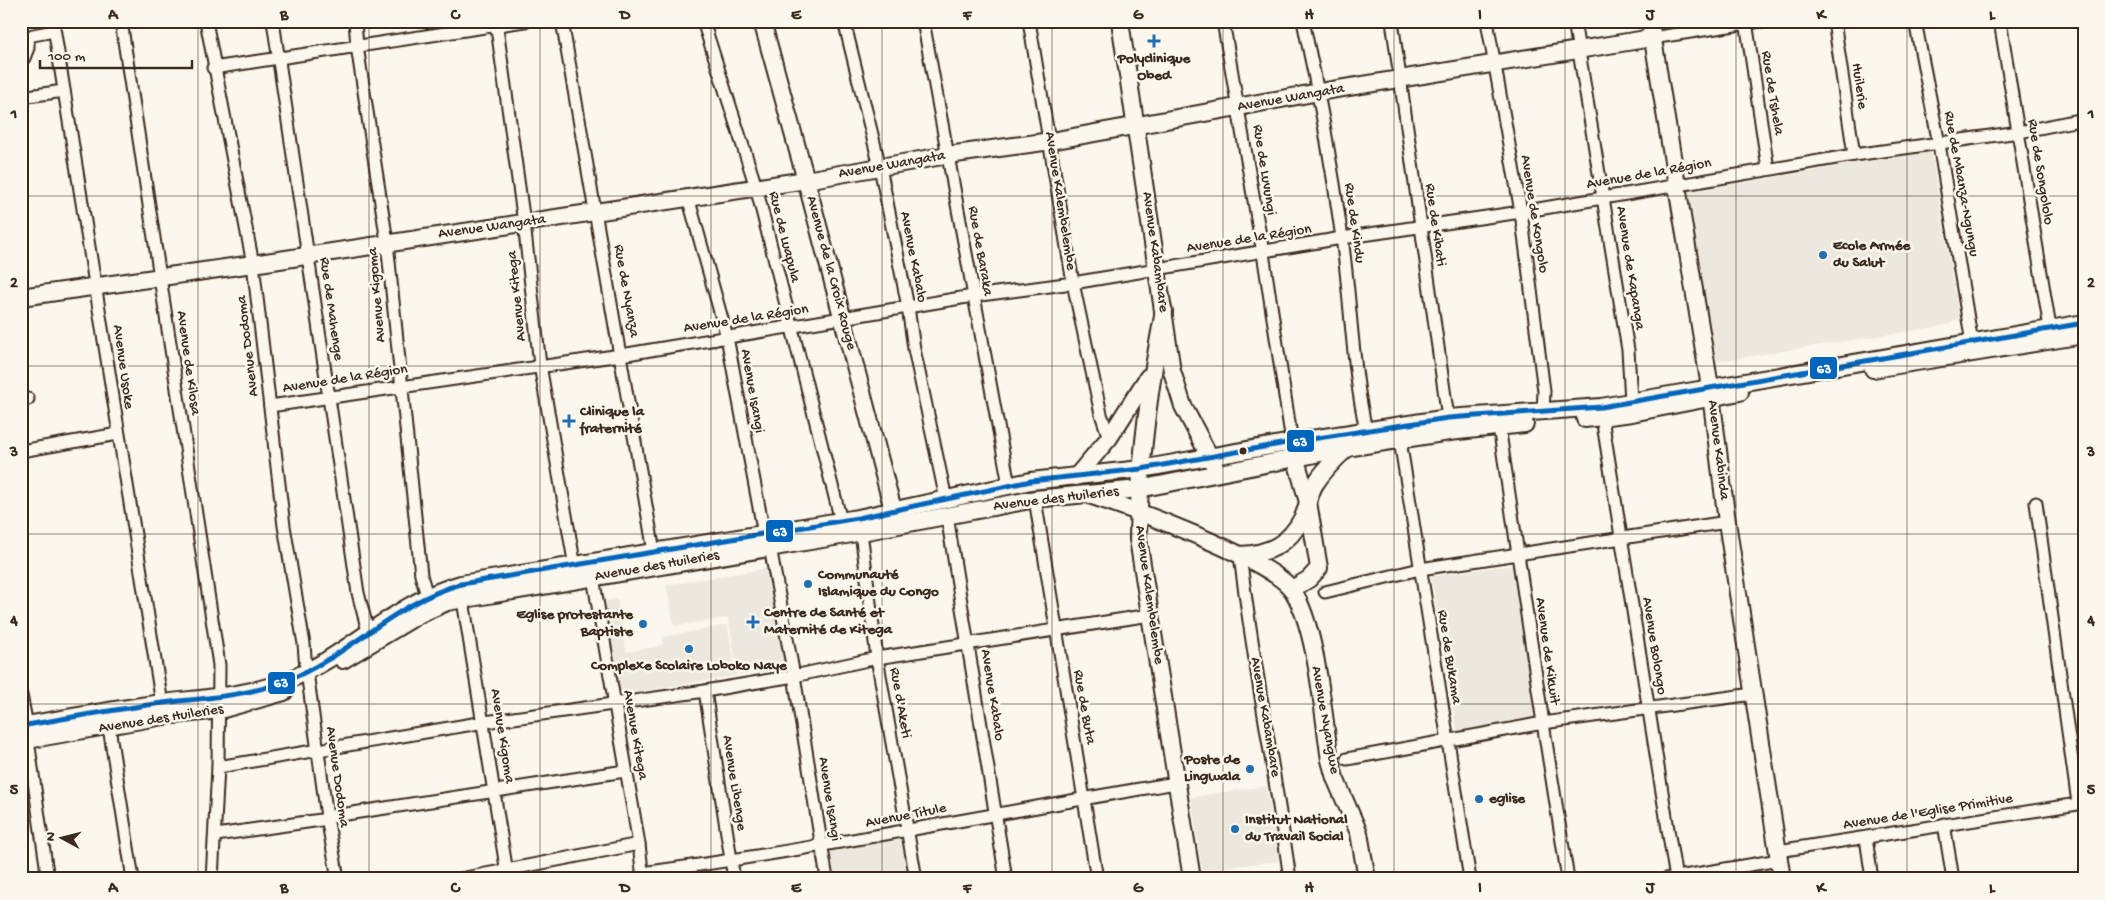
<svg xmlns="http://www.w3.org/2000/svg" width="2105" height="900" font-family="'Gochi Hand',sans-serif">
	<style>
		.built { fill: #ede8dd }
		.lines { fill: none; stroke-linecap: round; stroke-linejoin: round }
		.street-casing { stroke: #3b2a1e; stroke-width: 15 }
		.secondary-casing { stroke: #3b2a1e; stroke-width: 20 }
		.street { stroke: #fbf7ec; stroke-width: 11 }
		.secondary { stroke: #fbf7ec; stroke-width: 16 }
		.bus-1-casing { stroke: #fbf7ec; stroke-width: 9 }
		.bus-1 { stroke: #0065bd; stroke-width: 5 }
		.grid { fill: none; stroke: #3b2a1e; stroke-width: 1; stroke-opacity: 0.55 }
		.poi-dot { fill: #1f6fb2; stroke: #fbf7ec; stroke-width: 2 }
		.bus-dot { fill: #3b2a1e; stroke: #fbf7ec; stroke-width: 2 }
		.labels { text-anchor: middle; dominant-baseline: central; stroke-width: 5; stroke-linejoin: round; paint-order: stroke }
		.poi-label { font-size: 15px; font-weight: bold; fill: #3b2a1e; stroke: #fbf7ec; text-anchor: start }
		.street-label { font-size: 15px; fill: #3b2a1e; stroke: #fbf7ec }
		.line-badge { stroke: #fbf7ec; stroke-width: 2 }
		.badge-label { font-size: 14px; text-anchor: middle; font-weight: bold; fill: #fff }
		.neatline { fill: none; stroke: #3b2a1e; stroke-width: 2 }
		.grid-label { font-size: 16px; text-anchor: middle; font-weight: bold; fill: #3b2a1e }
	</style>
	<rect width="100%" height="100%" fill="#fbf7ec"/>
	<filter id="ink" filterUnits="userSpaceOnUse"><feTurbulence type="fractalNoise" baseFrequency=".02" numOctaves="2"/><feDisplacementMap in="SourceGraphic" scale="10" xChannelSelector="R" yChannelSelector="G"/><feConvolveMatrix kernelMatrix="1 2 1 2 8 2 1 2 1" color-interpolation-filters="sRGB"/></filter>
	<g filter="url(#ink)">
		<g class="built">
			<polygon points="1931,151 1959,318 1948,325 1714,362 1688,192"/>
			<polygon points="1514,565 1536,718 1457,731 1431,576"/>
			<polygon points="769,568 785,667 739,675 728,618 674,626 666,585"/>
			<polygon points="617,599 626,652 663,645 662,637 727,625 737,675 621,695 605,601"/>
			<polygon points="1266,786 1279,861 1202,870 1191,797"/>
			<polygon points="904,840 909,879 835,879 830,850"/>
		</g>
		<g class="lines">
			<defs>
				<g id="street">
					<polyline points="53,21 163,710"/>
					<polyline points="121,21 219,665 218,767 212,879"/>
					<polyline points="206,21 253,264 284,526 304,644 306,670"/>
					<polyline points="273,21 358,593 368,631"/>
					<polyline points="355,21 357,46 387,242 421,575 427,596"/>
					<polyline points="496,21 524,223 540,365 575,567"/>
					<polyline points="562,21 655,557"/>
					<polyline points="703,21 756,187 841,521"/>
					<polyline points="844,21 880,167 908,307 914,349 946,499"/>
					<polyline points="923,21 1009,485"/>
					<polyline points="1029,21 1073,283 1101,414 1109,438"/>
					<polyline points="1223,21 1263,253 1292,442"/>
					<path d="M 1303,21 C 1319,93 1332,165 1342,238 C 1351,302 1352,367 1366,430"/>
					<polyline points="1392,21 1449,425"/>
					<polyline points="1487,21 1521,212 1544,391 1543,412"/>
					<polyline points="1574,21 1628,350 1631,401"/>
					<polyline points="1746,21 1768,169"/>
					<polyline points="1834,21 1854,155"/>
					<polyline points="1915,21 1939,144 1973,349"/>
					<polyline points="2000,21 2050,328"/>
					<polyline points="1652,38 1761,21"/>
					<polyline points="21,58 24,58 28,48 28,38 33,35 54,31"/>
					<polyline points="213,68 525,21"/>
					<polyline points="21,97 64,91"/>
					<polyline points="688,197 727,337 764,534"/>
					<polyline points="21,400 28,399"/>
					<polyline points="270,406 621,355 973,296 1073,283 1342,238 1521,212 1854,155 2019,132 2084,119"/>
					<polyline points="1602,418 1676,879"/>
					<polyline points="1499,426 1543,723 1568,879"/>
					<polyline points="1400,440 1470,879"/>
					<polyline points="21,451 118,434"/>
					<polyline points="1035,499 1097,879"/>
					<polyline points="2036,503 2078,803"/>
					<polyline points="947,516 1006,879"/>
					<polyline points="861,532 877,658 916,879"/>
					<polyline points="770,547 794,676 827,879"/>
					<path d="M 1240,555 C 1253,663 1275,771 1290,879"/>
					<polyline points="593,577 639,844 643,879"/>
					<polyline points="1325,592 1420,569 1727,522"/>
					<polyline points="462,594 508,879"/>
					<polyline points="308,679 327,817 338,879"/>
					<polyline points="705,691 734,879"/>
					<polyline points="21,695 27,725"/>
					<polyline points="109,727 133,879"/>
					<polyline points="28,740 48,879"/>
					<polyline points="1347,759 1543,723 1753,694"/>
					<polyline points="218,767 485,722 705,691 794,676 877,658 1150,615"/>
					<polyline points="327,817 625,771"/>
					<polyline points="1944,824 1953,879"/>
					<polyline points="216,835 328,819"/>
					<polyline points="1866,838 1872,879"/>
					<polyline points="1778,851 2084,803"/>
					<path d="M 642,873 C 821,849 998,812 1176,783"/>
					<polyline points="460,879 639,844"/>
					<polyline points="1666,879 1779,860"/>
				</g>
				<g id="secondary">
					<polyline points="762,21 806,180 896,521"/>
					<polyline points="1120,21 1172,371 1183,406 1214,465"/>
					<polyline points="1650,21 1710,387 1727,522 1782,879"/>
					<polyline points="21,297 253,264 806,180 948,155 1051,141 1319,92 1652,38"/>
					<path d="M 1164,311 C 1149,387 1139,462 1138,539 L 1192,879"/>
					<polyline points="1873,369 2084,335"/>
					<polyline points="1585,419 1632,413 1740,392"/>
					<polyline points="1076,477 1109,438 1148,377"/>
					<path d="M 1092,496 C 1132,509 1273,560 1293,591 C 1317,629 1323,714 1330,760 L 1335,778 L 1359,833 L 1367,879"/>
					<path d="M 1240,555 C 1270,554 1289,544 1303,517 C 1308,506 1309,494 1315,484 C 1324,470 1334,460 1346,449"/>
					<polyline points="1292,589 1309,579 1319,568 1308,502 1293,449"/>
					<polyline points="343,660 420,614 447,602 846,535 1035,499 1139,489 1346,448 1449,432 1525,424"/>
					<path d="M 21,726 C 68,718 116,709 163,703 C 204,698 247,696 286,681 C 349,656 395,602 461,584 L 858,518 L 1031,481 L 1141,469 L 1292,442 L 1448,418 L 1601,407 L 2084,323"/>
					<polyline points="21,741 164,716 220,710 284,692"/>
				</g>
			</defs>
			<use href="#street" class="street-casing"/>
			<use href="#secondary" class="secondary-casing"/>
			<use href="#street" class="street"/>
			<use href="#secondary" class="secondary"/>
			<defs>
				<path id="bus-1" d="M 21,726 C 68,718 116,709 163,703 C 204,698 247,696 286,681 C 349,656 395,602 461,584 L 858,518 L 1031,481 L 1141,469 L 1292,442 L 1448,418 L 1601,407 L 2084,323"/>
			</defs>
			<use href="#bus-1" class="bus-1-casing"/>
			<use href="#bus-1" class="bus-1"/>
		</g>
	</g>
	<path class="grid" d="M 198,21 L 198,879M 369,21 L 369,879M 540,21 L 540,879M 711,21 L 711,879M 882,21 L 882,879M 1052,21 L 1052,879M 1223,21 L 1223,879M 1394,21 L 1394,879M 1565,21 L 1565,879M 1736,21 L 1736,879M 1907,21 L 1907,879M 21,196 L 2084,196M 21,366 L 2084,366M 21,534 L 2084,534M 21,704 L 2084,704"/>
	<g class="poi-dot">
		<path d="M1151.5 33.5h5v5h5v5h-5v5h-5v-5h-5v-5h5z"/>
		<circle cx="1823" cy="255" r="5"/>
		<path d="M566.5 413.5h5v5h5v5h-5v5h-5v-5h-5v-5h5z"/>
		<circle cx="808" cy="584" r="5"/>
		<path d="M750.5 614.5h5v5h5v5h-5v5h-5v-5h-5v-5h5z"/>
		<circle cx="643" cy="624" r="5"/>
		<circle cx="689" cy="649" r="5"/>
		<circle cx="1250" cy="769" r="5"/>
		<circle cx="1479" cy="799" r="5"/>
		<circle cx="1235" cy="829" r="5"/>
	</g>
	<circle class="bus-dot" cx="1243" cy="451" r="4.5"/>
	<g class="labels">
		<g class="poi-label">
			<text x="1154" y="59" text-anchor="middle">Polyclinique<tspan x="1154" dy="17">Obed</tspan></text>
			<text x="1833" y="246">Ecole Armée<tspan x="1833" dy="17">du Salut</tspan></text>
			<text x="580" y="412">Clinique la<tspan x="580" dy="17">fraternité</tspan></text>
			<text x="818" y="575">Communauté<tspan x="818" dy="17">Islamique du Congo</tspan></text>
			<text x="764" y="613">Centre de Santé et<tspan x="764" dy="17">Maternité de Kitega</tspan></text>
			<text x="633" y="615" text-anchor="end">Eglise protestante<tspan x="633" dy="17">Baptiste</tspan></text>
			<text x="689" y="666" text-anchor="middle">Complexe Scolaire Loboko Naye</text>
			<text x="1240" y="760" text-anchor="end">Poste de<tspan x="1240" dy="17">Lingwala</tspan></text>
			<text x="1489" y="799">eglise</text>
			<text x="1245" y="820">Institut National<tspan x="1245" dy="17">du Travail Social</tspan></text>
		</g>
		<g class="street-label">
			<text transform="translate(1859 86) rotate(82)">Huilerie</text>
			<text transform="translate(1772 93) rotate(81)">Rue de Tshela</text>
			<text transform="translate(1291 98) rotate(-10)">Avenue Wangata</text>
			<text transform="translate(892 165) rotate(-10)">Avenue Wangata</text>
			<text transform="translate(1264 170) rotate(81)">Rue de Luvungi</text>
			<text transform="translate(2040 172) rotate(81)">Rue de Songololo</text>
			<text transform="translate(1649 174) rotate(-10)">Avenue de la Région</text>
			<text transform="translate(1961 184) rotate(80)">Rue de Mbanza-Ngungu</text>
			<text transform="translate(1060 201) rotate(81)">Avenue Kalembelembe</text>
			<text transform="translate(1534 214) rotate(81)">Avenue de Kongolo</text>
			<text transform="translate(1354 223) rotate(82)">Rue de Kindu</text>
			<text transform="translate(1435 225) rotate(82)">Rue de Kibati</text>
			<text transform="translate(492 227) rotate(-8)">Avenue Wangata</text>
			<text transform="translate(784 237) rotate(76)">Rue de Luapula</text>
			<text transform="translate(1249 239) rotate(-9)">Avenue de la Région</text>
			<text transform="translate(980 251) rotate(80)">Rue de Baraka</text>
			<text transform="translate(1155 252) rotate(82)">Avenue Kabambare</text>
			<text transform="translate(913 257) rotate(79)">Avenue Kabalo</text>
			<text transform="translate(1630 268) rotate(81)">Avenue de Kapanga</text>
			<text transform="translate(831 273) rotate(75)">Avenue de la Croix Rouge</text>
			<text transform="translate(626 291) rotate(80)">Rue de Nyanza</text>
			<text transform="translate(377 295) rotate(-95)">Avenue Kigoma</text>
			<text transform="translate(517 296) rotate(-96)">Avenue Kitega</text>
			<text transform="translate(331 309) rotate(82)">Rue de Mahenge</text>
			<text transform="translate(746 319) rotate(-9)">Avenue de la Région</text>
			<text transform="translate(248 346) rotate(-97)">Avenue Dodoma</text>
			<text transform="translate(188 363) rotate(82)">Avenue de Kilosa</text>
			<text transform="translate(123 367) rotate(82)">Avenue Usoke</text>
			<text transform="translate(345 379) rotate(-9)">Avenue de la Région</text>
			<text transform="translate(752 391) rotate(80)">Avenue Isangi</text>
			<text transform="translate(1718 450) rotate(83)">Avenue Kabinda</text>
			<text transform="translate(1056 499) rotate(-7)">Avenue des Huileries</text>
			<text transform="translate(657 566) rotate(-10)">Avenue des Huileries</text>
			<text transform="translate(1149 595) rotate(82)">Avenue Kalembelembe</text>
			<text transform="translate(1654 646) rotate(81)">Avenue Bolongo</text>
			<text transform="translate(1547 651) rotate(82)">Avenue de Kikwit</text>
			<text transform="translate(1449 657) rotate(81)">Rue de Bukama</text>
			<text transform="translate(992 695) rotate(81)">Avenue Kabalo</text>
			<text transform="translate(900 703) rotate(80)">Rue d'Aketi</text>
			<text transform="translate(1084 707) rotate(80)">Rue de Buta</text>
			<text transform="translate(1265 717) rotate(80)">Avenue Kabambare</text>
			<text transform="translate(161 719) rotate(-9)">Avenue des Huileries</text>
			<text transform="translate(1325 720) rotate(80)">Avenue Nyangwe</text>
			<text transform="translate(635 735) rotate(80)">Avenue Kitega</text>
			<text transform="translate(502 736) rotate(81)">Avenue Kigoma</text>
			<text transform="translate(337 777) rotate(82)">Avenue Dodoma</text>
			<text transform="translate(734 783) rotate(81)">Avenue Libenge</text>
			<text transform="translate(829 799) rotate(81)">Avenue Isangi</text>
			<text transform="translate(1928 812) rotate(-9)">Avenue de l'Eglise Primitive</text>
			<text transform="translate(906 816) rotate(-11)">Avenue Titule</text>
		</g>
	</g>
	<g class="line-badge">
		<rect x="1809" y="356" width="29" height="24" rx="5" fill="#0065bd"/>
		<rect x="1286" y="429" width="29" height="24" rx="5" fill="#0065bd"/>
		<rect x="765" y="519" width="29" height="24" rx="5" fill="#0065bd"/>
		<rect x="267" y="671" width="29" height="24" rx="5" fill="#0065bd"/>
	</g>
	<g class="badge-label">
		<text x="1824" y="373">63</text>
		<text x="1300" y="446">63</text>
		<text x="780" y="536">63</text>
		<text x="281" y="687">63</text>
	</g>
	<rect width="2105" height="900" fill="none" stroke="#fbf7ec" stroke-width="55"/>
	<g transform="translate(62 838) rotate(277)" stroke="#fbf7ec" stroke-width="4" paint-order="stroke">
	<path d="M0-4L9 19L0 12L-9 19Z" fill="#3b2a1e"/>
	<text y="-8" font-size="14" font-weight="bold" text-anchor="middle" fill="#3b2a1e">N</text>
	</g>
	<path d="M40 60v8h152v-8" fill="none" stroke="#3b2a1e" stroke-width="2.5"/>
	<text x="48" y="60" font-size="15" fill="#3b2a1e" stroke="#fbf7ec" stroke-width="4" paint-order="stroke">100 m</text>
	<rect x="28" y="28" width="2050" height="844" class="neatline"/>
	<g class="grid-label">
		<text x="113" y="19">A</text>
		<text x="284" y="19">B</text>
		<text x="455" y="19">C</text>
		<text x="625" y="19">D</text>
		<text x="796" y="19">E</text>
		<text x="967" y="19">F</text>
		<text x="1138" y="19">G</text>
		<text x="1309" y="19">H</text>
		<text x="1480" y="19">I</text>
		<text x="1650" y="19">J</text>
		<text x="1821" y="19">K</text>
		<text x="1992" y="19">L</text>
		<text x="14" y="118">1</text>
		<text x="2091" y="118">1</text>
		<text x="14" y="287">2</text>
		<text x="2091" y="287">2</text>
		<text x="14" y="456">3</text>
		<text x="2091" y="456">3</text>
		<text x="14" y="625">4</text>
		<text x="2091" y="625">4</text>
		<text x="14" y="794">5</text>
		<text x="2091" y="794">5</text>
		<text x="113" y="892">A</text>
		<text x="284" y="892">B</text>
		<text x="455" y="892">C</text>
		<text x="625" y="892">D</text>
		<text x="796" y="892">E</text>
		<text x="967" y="892">F</text>
		<text x="1138" y="892">G</text>
		<text x="1309" y="892">H</text>
		<text x="1480" y="892">I</text>
		<text x="1650" y="892">J</text>
		<text x="1821" y="892">K</text>
		<text x="1992" y="892">L</text>
	</g>
</svg>
